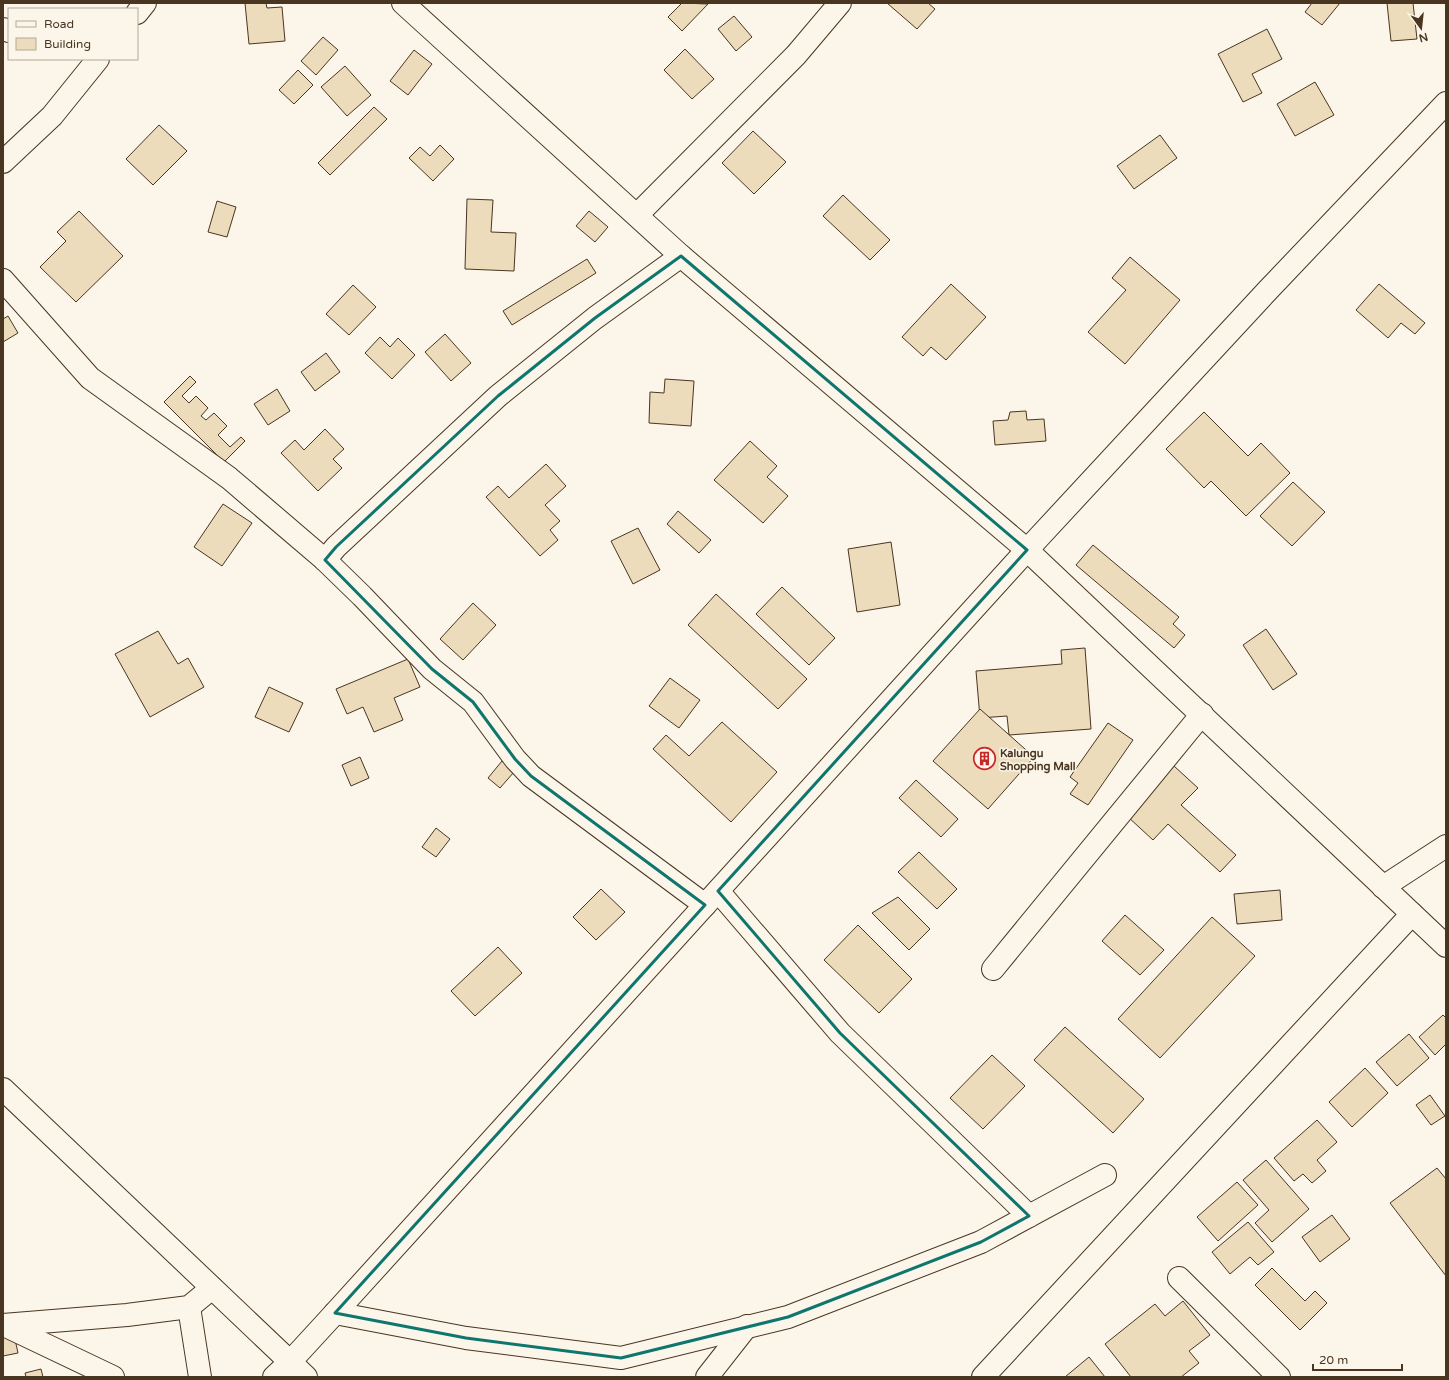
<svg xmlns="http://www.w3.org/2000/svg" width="1449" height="1380" font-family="'Varela Round',sans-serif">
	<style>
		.building { fill: #ecdcbc; stroke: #4a3520 }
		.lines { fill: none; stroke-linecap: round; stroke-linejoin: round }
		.minor-casing { stroke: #4a3520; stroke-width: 24 }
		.tertiary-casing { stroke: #4a3520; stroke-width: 24 }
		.minor { stroke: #fbf6e9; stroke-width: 22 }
		.tertiary { stroke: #fbf6e9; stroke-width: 22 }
		.marked { fill: none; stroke: #0f766e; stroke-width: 3; stroke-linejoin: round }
		.labels { text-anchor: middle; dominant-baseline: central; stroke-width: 3; stroke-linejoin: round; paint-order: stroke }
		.poi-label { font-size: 11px; font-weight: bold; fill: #4a3520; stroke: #fbf6e9; text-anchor: start }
	</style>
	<rect width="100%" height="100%" fill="#fbf6e9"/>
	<g class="building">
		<polygon points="245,3 266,3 267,8 282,7 285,41 249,44"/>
		<polygon points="682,3 708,4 682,31 668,17"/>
		<polygon points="887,3 928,3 935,9 917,29"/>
		<polygon points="1312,3 1340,3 1322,25 1305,12"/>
		<polygon points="1387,3 1413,3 1417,39 1391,41"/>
		<polygon points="734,16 752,37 736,51 718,29"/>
		<polygon points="1267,29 1282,59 1252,74 1262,93 1243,102 1218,54"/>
		<polygon points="323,37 338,50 316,75 301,61"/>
		<polygon points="685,49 714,79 692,99 664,70"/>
		<polygon points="414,50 432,64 408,95 390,81"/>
		<polygon points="345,66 371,95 347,116 321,87"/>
		<polygon points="298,70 313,85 294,104 279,90"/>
		<polygon points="1315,82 1334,115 1295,136 1277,104"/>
		<polygon points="374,107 387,119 330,175 318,163"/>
		<polygon points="159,125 187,151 153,185 126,159"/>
		<polygon points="753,131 786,162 754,194 722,163"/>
		<polygon points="1160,135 1177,158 1134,189 1117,166"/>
		<polygon points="440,145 454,159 433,181 409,158 420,147 430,156"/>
		<polygon points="843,195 890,240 870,260 823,216"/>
		<polygon points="467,199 493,200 491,232 516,233 514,271 465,269"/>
		<polygon points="217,201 236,207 227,237 208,232"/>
		<polygon points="79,211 123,256 76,302 40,267 66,241 57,232"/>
		<polygon points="589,211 608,227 595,242 576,226"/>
		<polygon points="1130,257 1180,300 1125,364 1088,332 1126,290 1112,278"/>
		<polygon points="587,259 596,273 512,325 503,311"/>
		<polygon points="951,284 986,317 946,360 931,347 923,356 902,337"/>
		<polygon points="1379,284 1425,323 1415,334 1401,323 1388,338 1356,310"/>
		<polygon points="353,285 376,307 349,335 326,314"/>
		<polygon points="8,316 18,333 3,342 3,319"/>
		<polygon points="445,334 471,363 451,381 425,352"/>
		<polygon points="380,337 390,347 398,338 415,355 392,379 365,353"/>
		<polygon points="326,353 340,372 315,391 301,372"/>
		<polygon points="190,376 196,382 182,396 189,403 196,396 208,408 201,416 206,420 214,413 227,426 218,435 230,447 241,437 245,441 224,462 164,402"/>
		<polygon points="665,379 694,381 691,426 649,423 650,392 664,393"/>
		<polygon points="277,389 290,411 268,425 254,404"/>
		<polygon points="1026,411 1027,420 1044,419 1046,441 995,445 993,421 1008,420 1010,412"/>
		<polygon points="1204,412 1248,456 1261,443 1290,473 1246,516 1211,481 1204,488 1166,449"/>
		<polygon points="325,429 344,449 333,459 342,468 318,491 281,453 295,440 304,450"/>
		<polygon points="750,441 777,466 767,477 788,496 763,523 714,480"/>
		<polygon points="546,464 566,486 545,505 560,521 550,530 558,540 540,556 486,497 498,486 509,498"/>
		<polygon points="1293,482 1325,512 1292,546 1260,516"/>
		<polygon points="223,504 252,523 222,566 194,547"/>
		<polygon points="678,511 711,540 699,553 667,524"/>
		<polygon points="638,528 660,570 633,584 611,541"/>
		<polygon points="891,542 900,605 857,612 848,549"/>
		<polygon points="1093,545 1179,617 1173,624 1185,635 1174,648 1076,565"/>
		<polygon points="782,587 835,638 809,665 756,614"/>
		<polygon points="716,594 807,679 778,709 688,625"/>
		<polygon points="473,603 496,625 463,660 440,639"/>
		<polygon points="1266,629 1297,674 1273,690 1243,645"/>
		<polygon points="158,631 178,664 188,658 204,687 150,717 115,654"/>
		<polygon points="1085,648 1091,729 1009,735 1007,716 980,718 976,671 1062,664 1061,650"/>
		<polygon points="408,659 420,687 394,698 403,720 374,732 363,707 347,714 336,689"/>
		<polygon points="670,678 700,700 679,728 649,706"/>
		<polygon points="269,687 303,703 289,732 255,717"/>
		<polygon points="980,709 1034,757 988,809 933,761"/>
		<polygon points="722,722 777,772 731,822 653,749 666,735 689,756"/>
		<polygon points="1108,723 1133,740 1088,805 1070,794 1078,783 1070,777"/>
		<polygon points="360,757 369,778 351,786 342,765"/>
		<polygon points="502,761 514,772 500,788 488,778"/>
		<polygon points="1174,766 1198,788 1181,805 1236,855 1220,872 1168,824 1153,840 1127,816"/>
		<polygon points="916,780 958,819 941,837 899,798"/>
		<polygon points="436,828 450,839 436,857 422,847"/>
		<polygon points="919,852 957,889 937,909 898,872"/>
		<polygon points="601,889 625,912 596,940 573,917"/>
		<polygon points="1280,890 1282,920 1237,924 1234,894"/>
		<polygon points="898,897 930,929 909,950 872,913"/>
		<polygon points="1125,915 1164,950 1140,975 1102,941"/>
		<polygon points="1212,917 1255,956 1160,1058 1118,1019"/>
		<polygon points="858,925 912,979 879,1013 824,960"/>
		<polygon points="498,947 522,973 475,1016 451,991"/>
		<polygon points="1443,1015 1446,1018 1446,1044 1435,1055 1419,1037"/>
		<polygon points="1065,1027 1144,1099 1113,1133 1034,1060"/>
		<polygon points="1409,1034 1429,1058 1397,1086 1376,1062"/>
		<polygon points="992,1055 1025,1086 983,1129 950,1098"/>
		<polygon points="1365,1068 1388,1093 1352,1127 1329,1102"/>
		<polygon points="1430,1095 1445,1116 1431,1125 1416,1105"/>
		<polygon points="1317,1120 1337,1142 1317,1160 1326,1171 1312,1183 1303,1174 1294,1181 1274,1158"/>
		<polygon points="1266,1160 1309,1209 1272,1242 1255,1223 1269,1210 1243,1180"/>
		<polygon points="1437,1168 1446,1179 1446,1276 1390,1203"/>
		<polygon points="1237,1182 1258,1205 1218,1241 1197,1217"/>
		<polygon points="1332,1215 1350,1239 1320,1262 1302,1237"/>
		<polygon points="1248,1222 1274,1252 1258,1265 1250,1257 1230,1274 1212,1252"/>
		<polygon points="1272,1268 1305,1301 1315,1291 1327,1303 1300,1330 1255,1285"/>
		<polygon points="1183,1301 1210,1335 1189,1351 1199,1363 1181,1377 1131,1377 1105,1344 1155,1304 1165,1316"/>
		<polygon points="13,1330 18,1353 3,1356 3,1333"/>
		<polygon points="1089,1357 1105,1377 1065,1377"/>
		<polygon points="41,1369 43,1377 26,1377 25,1373"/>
	</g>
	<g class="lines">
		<defs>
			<g id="minor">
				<polyline points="403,3 681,256 1027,550 1446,946"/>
				<polyline points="137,13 145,3"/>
				<polyline points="3,29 9,31"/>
				<polyline points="3,162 52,116 98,59"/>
				<polyline points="637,215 796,55 840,3"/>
				<polyline points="3,280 90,378 229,478 325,560 362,596 432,669 473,702 515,759 531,776 705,905"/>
				<polyline points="325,560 336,547 498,396 595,318 681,256"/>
				<polyline points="1383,887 1446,846"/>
				<polyline points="718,891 840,1033 1029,1216"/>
				<polyline points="993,969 1202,714"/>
				<polyline points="1179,1278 1279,1377"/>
				<polyline points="189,1307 200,1377"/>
				<polyline points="335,1313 466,1338 621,1358 788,1317 981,1242 1105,1175"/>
				<polyline points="3,1325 127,1315 189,1307 212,1288"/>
				<polyline points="6,1326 113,1377"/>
				<polyline points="274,1377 290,1362 335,1313 1027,550 1269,289 1446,103"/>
				<polyline points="707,1377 747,1326"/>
				<polyline points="983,1377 1412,914"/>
			</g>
			<polyline id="tertiary" points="3,1089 306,1377"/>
		</defs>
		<use href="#minor" class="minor-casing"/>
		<use href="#tertiary" class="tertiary-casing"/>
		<use href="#minor" class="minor"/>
		<use href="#tertiary" class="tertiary"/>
	</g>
	<path class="marked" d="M 681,256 L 1027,550 L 718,891 L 840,1033 L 1029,1216 L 981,1242 L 788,1317 L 621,1358 L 466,1338 L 335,1313 L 705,905 L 531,776 L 515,759 L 473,702 L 432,669 L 325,560 L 336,547 L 498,396 L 595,318 Z"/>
	<defs>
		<symbol id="building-ring" viewBox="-11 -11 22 22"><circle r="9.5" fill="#fbf6e9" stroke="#c62828" stroke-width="1.5"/><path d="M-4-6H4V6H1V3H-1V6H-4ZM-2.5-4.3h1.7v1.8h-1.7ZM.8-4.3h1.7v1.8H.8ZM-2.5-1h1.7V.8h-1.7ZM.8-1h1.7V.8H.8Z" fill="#c62828"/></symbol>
	</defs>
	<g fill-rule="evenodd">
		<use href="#building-ring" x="972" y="746" width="25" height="25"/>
	</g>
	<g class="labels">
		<g class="poi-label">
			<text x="1000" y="753">Kalungu<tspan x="1000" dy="13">Shopping Mall</tspan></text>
		</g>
	</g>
	<rect width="1449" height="1380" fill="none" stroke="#4a3520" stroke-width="8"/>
	<rect x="8" y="8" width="130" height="52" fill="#fbf6e9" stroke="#b4a999"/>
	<rect x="16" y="21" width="20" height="6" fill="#fbf6e9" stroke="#b4a999"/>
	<text x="44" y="28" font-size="12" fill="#4a3520">Road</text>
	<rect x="16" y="38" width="20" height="12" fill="#ecdcbc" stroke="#b4a999"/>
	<text x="44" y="48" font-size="12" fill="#4a3520">Building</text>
	<g transform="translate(1421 28) rotate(165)" stroke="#fbf6e9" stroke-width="3" paint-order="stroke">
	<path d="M0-3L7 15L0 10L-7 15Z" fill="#4a3520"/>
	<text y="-6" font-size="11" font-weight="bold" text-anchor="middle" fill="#4a3520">N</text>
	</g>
	<path d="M1313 1364v6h89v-6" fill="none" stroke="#4a3520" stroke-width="2"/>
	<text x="1319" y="1364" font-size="12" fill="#4a3520" stroke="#fbf6e9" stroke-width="3" paint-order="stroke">20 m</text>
</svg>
